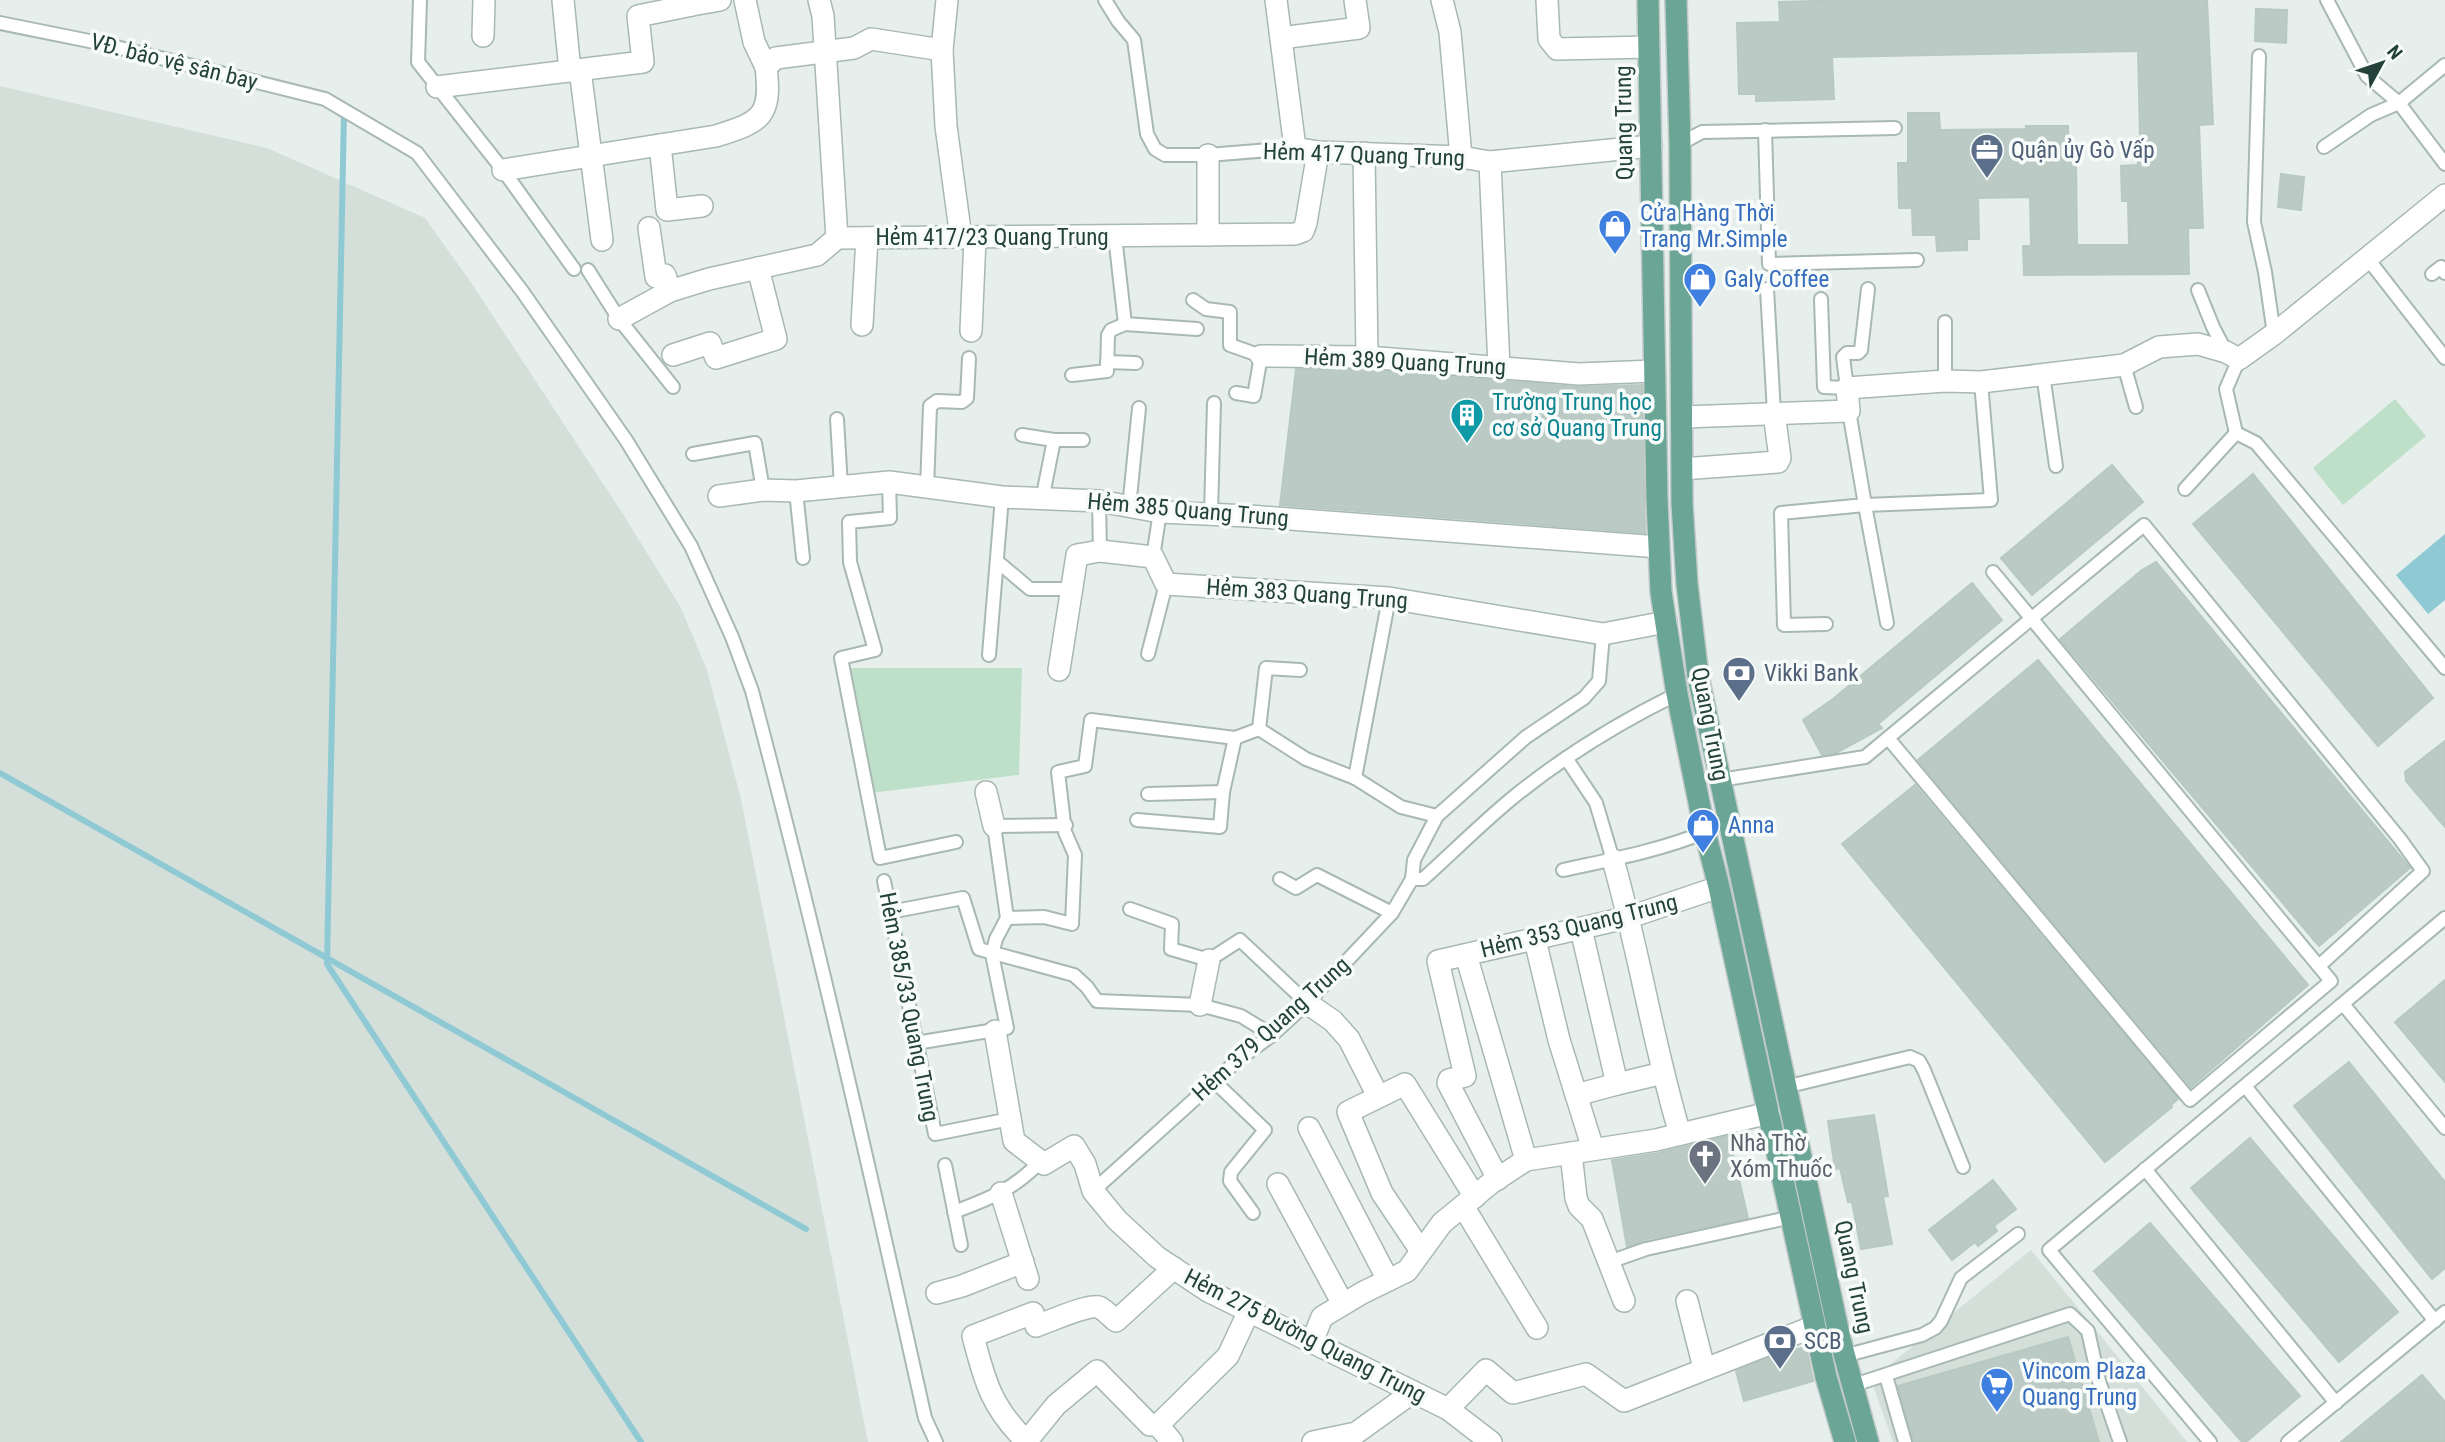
<svg xmlns="http://www.w3.org/2000/svg" width="2445" height="1442" font-family="'Roboto Condensed',sans-serif">
	<style>
		.built { fill: #d4dfda }
		.green { fill: #bfe0c8 }
		.water { fill: #8ec9d4 }
		.lines { fill: none; stroke-linecap: round; stroke-linejoin: round }
		.stream { stroke: #8ec9d4; stroke-width: 6 }
		.building { fill: #bbcac4; stroke: #b8c9c2; stroke-width: 2 }
		.lane-casing { stroke: #a8b8b2; stroke-width: 16 }
		.street-casing { stroke: #a8b8b2; stroke-width: 24 }
		.primary-casing { stroke: #c2cac8; stroke-width: 24 }
		.lane { stroke: #fff; stroke-width: 12 }
		.street { stroke: #fff; stroke-width: 21 }
		.primary { stroke: #6aa596; stroke-width: 21 }
		.labels { text-anchor: middle; dominant-baseline: central; stroke-width: 7; stroke-linejoin: round; paint-order: stroke }
		.street-label { font-size: 23px; fill: #24423a; stroke: #f7fbf9 }
		.service-label { font-size: 23px; fill: #4e5e75; stroke: #f7fbf9; text-anchor: start }
		.shop-label { font-size: 23px; fill: #366cbe; stroke: #f7fbf9; text-anchor: start }
		.culture-label { font-size: 23px; fill: #0d838f; stroke: #f7fbf9; text-anchor: start }
		.worship-label { font-size: 23px; fill: #5b616d; stroke: #f7fbf9; text-anchor: start }
	</style>
	<rect width="100%" height="100%" fill="#e6efeb"/>
	<g class="built">
		<polygon points="0,86 267,148 425,218 472,284 623,514 681,608 707,670 741,799 868,1442 0,1442"/>
		<polygon points="2031,1250 2187,1442 1893,1442 1871,1380"/>
	</g>
	<g class="green">
		<polygon points="2395,399 2426,436 2343,505 2313,468"/>
		<polygon points="847,668 1022,668 1019,775 870,793"/>
	</g>
	<polygon class="water" points="2445,534 2445,600 2428,614 2396,575"/>
	<g class="lines">
		<g class="stream">
			<polyline points="344,112 327,964 641,1442"/>
			<polyline points="0,773 806,1229"/>
		</g>
	</g>
	<g class="building">
		<polygon points="1853,0 2207,0 2213,124 2199,125 2203,228 2188,228 2189,274 2024,275 2023,246 2031,246 2030,197 1978,198 1979,239 1967,239 1967,250 1937,251 1936,235 1913,235 1912,208 1899,208 1898,163 1908,163 1908,113 1939,113 1940,130 2026,129 2026,126 2068,126 2069,157 2076,157 2077,245 2129,245 2128,201 2122,201 2121,166 2138,165 2137,137 2140,137 2138,51 1832,57 1834,99 1756,101 1756,94 1739,94 1737,23 1780,22 1779,2"/>
		<polygon points="2256,9 2287,10 2286,43 2255,41"/>
		<polygon points="2281,174 2304,177 2301,210 2278,207"/>
		<polygon points="1296,369 1366,370 1578,387 1642,385 1645,533 1280,505"/>
		<polygon points="2112,465 2143,502 2032,595 2001,558"/>
		<polygon points="2253,474 2433,698 2378,746 2193,524"/>
		<polygon points="2156,562 2410,868 2319,946 2060,639 2142,570"/>
		<polygon points="1972,583 2002,620 1878,724 1882,728 1836,753 1822,755 1803,720 1833,699"/>
		<polygon points="2038,660 2308,985 2191,1087 1918,760"/>
		<polygon points="2445,741 2445,827 2406,781 2405,772"/>
		<polygon points="1915,785 2178,1099 2171,1105 2172,1107 2105,1162 1842,844"/>
		<polygon points="2445,980 2445,1082 2395,1022"/>
		<polygon points="2349,1062 2445,1182 2445,1268 2432,1279 2294,1106"/>
		<polygon points="1874,1115 1888,1196 1883,1197 1892,1244 1861,1249 1852,1202 1848,1202 1840,1168 1835,1169 1828,1121"/>
		<polygon points="1729,1136 1748,1218 1644,1240 1627,1247 1612,1160 1659,1153"/>
		<polygon points="2250,1138 2398,1312 2339,1362 2191,1188"/>
		<polygon points="1993,1180 2016,1209 1994,1226 1997,1231 1978,1246 1975,1242 1952,1260 1929,1230"/>
		<polygon points="2150,1223 2300,1396 2246,1442 2242,1442 2094,1271"/>
		<polygon points="2068,1337 2099,1442 1914,1442 1898,1386"/>
		<polygon points="1806,1347 1813,1381 1744,1401 1736,1371 1781,1353"/>
		<polygon points="2422,1375 2445,1402 2445,1442 2341,1442"/>
	</g>
	<g class="lines">
		<defs>
			<g id="lane">
				<polyline points="420,0 418,62 503,170 574,269"/>
				<polyline points="1105,0 1118,21 1134,40 1147,134 1155,149 1165,155 1208,155 1295,148"/>
				<polyline points="2327,0 2367,76 2399,103 2445,164"/>
				<path d="M 0,23 L 104,44 L 325,99 L 417,153 L 522,291 L 626,440 L 691,546 L 732,637 L 752,691 C 816,932 871,1175 925,1418 L 936,1442"/>
				<polyline points="2259,56 2254,222 2265,272 2274,334"/>
				<polyline points="1765,130 1769,264 1917,260"/>
				<polyline points="1680,144 1702,132 1895,128"/>
				<polyline points="2324,147 2371,115 2399,103 2445,65"/>
				<polyline points="1115,236 1125,324 1197,329"/>
				<polyline points="2368,259 2445,358"/>
				<polyline points="588,270 619,319 673,387"/>
				<polyline points="2432,274 2441,267 2445,273"/>
				<polyline points="1767,289 1774,413"/>
				<polyline points="2198,290 2213,327 2226,352"/>
				<polyline points="1821,299 1824,387 1847,388 1843,357 1847,353 1858,353 1861,350 1868,289"/>
				<polyline points="1193,300 1206,309 1230,312 1230,345 1261,356 1254,396 1236,393"/>
				<polyline points="1945,322 1945,381"/>
				<polyline points="1107,362 1136,363"/>
				<polyline points="2124,365 2136,407"/>
				<polyline points="2043,374 2056,466"/>
				<polyline points="1072,375 1107,371 1108,335 1111,330 1125,324"/>
				<polyline points="837,419 841,487"/>
				<polyline points="2236,433 2226,389 2239,359"/>
				<polyline points="1022,435 1054,440 1083,440"/>
				<polyline points="693,454 755,443 763,490"/>
				<polyline points="889,482 890,518 849,522 850,562 875,650 841,658 880,858 956,842"/>
				<polyline points="927,489 930,406 937,401 962,402 967,398 969,358"/>
				<polyline points="2185,489 2236,433 2256,443 2445,668"/>
				<polyline points="796,491 803,558"/>
				<polyline points="1042,500 1054,440"/>
				<polyline points="1099,501 1100,551"/>
				<polyline points="1129,508 1139,408"/>
				<polyline points="1211,513 1214,403"/>
				<polyline points="1153,557 1160,512"/>
				<polyline points="998,562 1030,589 1070,589"/>
				<polyline points="1887,623 1865,505 1991,500 1981,382"/>
				<polyline points="1826,624 1784,625 1781,513 1865,505 1849,411"/>
				<polyline points="1148,654 1166,584"/>
				<polyline points="989,655 1002,497"/>
				<polyline points="1259,729 1266,668 1300,670"/>
				<polyline points="1888,738 2190,1100 2331,981 1993,572"/>
				<polyline points="1566,758 1596,803 1613,860"/>
				<polyline points="1355,778 1389,598"/>
				<polyline points="1720,780 1865,757 2144,525 2400,839 2423,871 2319,966"/>
				<polyline points="1148,794 1223,792"/>
				<polyline points="1137,820 1220,827 1223,792 1235,738"/>
				<path d="M 1563,870 C 1609,860 1662,850 1705,832"/>
				<polyline points="1280,879 1296,888 1317,875 1392,913"/>
				<polyline points="1412,879 1414,860 1437,816 1526,737 1584,698 1599,681 1603,634"/>
				<polyline points="884,881 935,1134 1010,1119"/>
				<polyline points="1130,909 1172,924 1171,949 1209,960 1240,940 1307,1003"/>
				<polyline points="890,912 963,898 979,949 1074,975 1087,987 1097,1001 1200,1005 1241,1016 1272,1035"/>
				<polyline points="1007,918 1044,917 1072,924 1075,855 1065,832 1058,772 1085,766 1091,720 1235,738 1259,729 1306,759 1355,778 1401,807 1437,816"/>
				<polyline points="2343,1004 2445,1128"/>
				<polyline points="916,1043 1007,1028 992,954 996,939 1007,918 994,826 1066,825"/>
				<polyline points="1214,1081 1265,1130 1231,1172 1230,1181 1253,1213"/>
				<polyline points="2245,1086 2435,1321"/>
				<polyline points="1785,1087 1910,1057 1919,1061 1924,1070 1963,1167"/>
				<polyline points="945,1165 961,1245"/>
				<polyline points="2145,1169 2336,1403"/>
				<path d="M 1093,1191 L 1238,1060 L 1272,1035 L 1307,1003 L 1392,913 L 1412,879 L 1423,879 C 1452,853 1480,825 1510,800 C 1561,758 1618,723 1677,694"/>
				<path d="M 954,1212 C 990,1198 1011,1191 1039,1163"/>
				<polyline points="1609,1262 1646,1249 1792,1217"/>
				<polyline points="1844,1356 1922,1335 1935,1328 1941,1321 1961,1278 2018,1234"/>
				<polyline points="1886,1376 1905,1442"/>
				<polyline points="1851,1386 2070,1314 2088,1331 2099,1381 2120,1442"/>
				<polyline points="2210,1442 2049,1250 2445,918"/>
				<polyline points="2288,1442 2445,1312"/>
			</g>
			<g id="street">
				<polyline points="563,0 570,71"/>
				<polyline points="745,0 754,42 766,67"/>
				<polyline points="819,0 823,16 837,238"/>
				<polyline points="1276,0 1295,148 1318,152 1461,157 1490,162 1651,146"/>
				<polyline points="1442,0 1450,32 1461,157"/>
				<polyline points="1547,0 1549,39 1557,49 1649,47"/>
				<polyline points="692,5 720,0"/>
				<polyline points="483,36 484,0"/>
				<polyline points="1281,38 1359,28 1355,0"/>
				<polyline points="942,50 946,126 961,238"/>
				<polyline points="580,70 602,240"/>
				<polyline points="437,87 643,62 638,16 692,5 692,0"/>
				<polyline points="660,145 667,210 702,206"/>
				<polyline points="1364,153 1367,357"/>
				<polyline points="1490,162 1499,367"/>
				<path d="M 503,170 L 716,136 C 761,122 772,117 766,67 L 776,58 L 854,48 L 871,39 L 942,50 L 947,0"/>
				<polyline points="649,228 656,277 665,275 670,291"/>
				<polyline points="1208,235 1208,155"/>
				<polyline points="619,319 670,291 709,279 817,255 837,238 1295,234 1303,231 1306,223 1318,152"/>
				<polyline points="862,325 867,238"/>
				<polyline points="971,331 975,238"/>
				<polyline points="673,355 710,343 716,358 776,339 758,268"/>
				<polyline points="1261,356 1367,357 1579,374 1654,371"/>
				<polyline points="1684,417 1849,411 1847,388 1945,381 1981,382 2124,365 2159,347 2198,344 2226,352 2239,359 2274,334 2445,195"/>
				<polyline points="1682,469 1778,462 1780,458 1774,413"/>
				<polyline points="719,496 763,490 796,491 889,482 1002,497 1099,501 1160,512 1249,516 1659,547"/>
				<polyline points="1059,670 1077,555 1100,551 1153,557 1166,584 1389,598 1603,634 1666,622"/>
				<polyline points="986,792 994,826"/>
				<path d="M 1613,860 C 1639,950 1653,1044 1680,1134"/>
				<polyline points="1581,929 1617,1084 1663,1073"/>
				<polyline points="1535,940 1559,1040 1593,1149"/>
				<polyline points="1466,955 1526,1160"/>
				<polyline points="1307,1003 1333,1021 1349,1039 1378,1096"/>
				<polyline points="1200,1005 1209,960"/>
				<polyline points="995,1031 1014,1141 1044,1164 1074,1146 1085,1164 1093,1191 1117,1220 1157,1257 1208,1291 1448,1409 1491,1442"/>
				<polyline points="1576,1095 1617,1084"/>
				<polyline points="1309,1128 1388,1280"/>
				<polyline points="1571,1153 1576,1198 1579,1206 1592,1219 1624,1301"/>
				<polyline points="1498,1179 1448,1083 1449,1080 1465,1076 1438,961 1630,917 1719,887"/>
				<polyline points="1278,1184 1343,1304"/>
				<polyline points="1001,1193 1028,1279"/>
				<polyline points="1463,1206 1537,1328"/>
				<polyline points="1421,1251 1382,1193 1348,1112 1405,1084 1475,1197"/>
				<polyline points="937,1293 962,1286 1023,1262"/>
				<polyline points="1687,1301 1704,1368"/>
				<polyline points="1312,1342 1322,1317 1362,1293 1407,1271 1442,1223 1491,1183 1526,1160 1656,1140 1769,1113"/>
				<polyline points="1448,1409 1486,1370 1513,1393 1586,1374 1624,1401 1815,1326"/>
				<polyline points="1158,1425 1172,1442"/>
				<polyline points="1026,1442 1056,1405 1097,1371 1150,1425 1158,1425 1228,1356 1249,1311"/>
				<path d="M 1027,1442 C 992,1408 985,1383 973,1336 L 1033,1313 L 1036,1326 C 1048,1322 1091,1303 1099,1307 C 1105,1310 1111,1317 1116,1321 L 1174,1268"/>
				<polyline points="1313,1442 1356,1433 1413,1392"/>
			</g>
			<g id="primary">
				<polyline points="1648,0 1657,499 1661,592 1677,694 1705,832 1719,887 1826,1377 1845,1442"/>
				<polyline points="1676,0 1680,144 1682,503 1687,584 1698,676 1840,1339 1868,1442"/>
			</g>
		</defs>
		<use href="#lane" class="lane-casing"/>
		<use href="#street" class="street-casing"/>
		<use href="#primary" class="primary-casing"/>
		<use href="#lane" class="lane"/>
		<use href="#street" class="street"/>
		<use href="#primary" class="primary"/>
	</g>
	<defs>
		<symbol id="office-pin" viewBox="-11 -11 22 30"><path d="M0 17L-7.5 6A9.5 9.5 0 1 1 7.5 6Z" fill="#5c6f8a" stroke="#f7fbf9"/><path d="M-6-3h4V-5.5h4V-3h4V5H-6ZM-1-4.5V-3h2v-1.5ZM-6 0V1H6V0Z" fill="#fff"/></symbol>
		<symbol id="shop-pin" viewBox="-11 -11 22 30"><path d="M0 17L-7.5 6A9.5 9.5 0 1 1 7.5 6Z" fill="#3f7fe0" stroke="#f7fbf9"/><path d="M-5-2.5h2.3a2.7 3.5 0 0 1 5.4 0H5L5.5 6h-11ZM-1.5-2.5h3a1.5 2.3 0 0 0-3 0Z" fill="#fff"/></symbol>
		<symbol id="building-pin" viewBox="-11 -11 22 30"><path d="M0 17L-7.5 6A9.5 9.5 0 1 1 7.5 6Z" fill="#0f9aa8" stroke="#f7fbf9"/><path d="M-4-6H4V6H1V3H-1V6H-4ZM-2.5-4.3h1.7v1.8h-1.7ZM.8-4.3h1.7v1.8H.8ZM-2.5-1h1.7V.8h-1.7ZM.8-1h1.7V.8H.8Z" fill="#fff"/></symbol>
		<symbol id="bank-pin" viewBox="-11 -11 22 30"><path d="M0 17L-7.5 6A9.5 9.5 0 1 1 7.5 6Z" fill="#5c6f8a" stroke="#f7fbf9"/><path d="M-6-4H6V4H-6ZM0-2.3a2.3 2.3 0 1 0 0 4.6a2.3 2.3 0 1 0 0-4.6Z" fill="#fff"/></symbol>
		<symbol id="church-pin" viewBox="-11 -11 22 30"><path d="M0 17L-7.5 6A9.5 9.5 0 1 1 7.5 6Z" fill="#6b7280" stroke="#f7fbf9"/><path d="M-1.2-6h2.4v3.5h3.3v2.4h-3.3V6h-2.4V-.1h-3.3v-2.4h3.3Z" fill="#fff"/></symbol>
		<symbol id="supermarket-pin" viewBox="-11 -11 22 30"><path d="M0 17L-7.5 6A9.5 9.5 0 1 1 7.5 6Z" fill="#3f7fe0" stroke="#f7fbf9"/><path d="M-6-5.5h2.5l.6 2H6L4.5 2H-2.5L-4.4-4H-6ZM-1.5 3.2a1.3 1.3 0 1 0 .1 0ZM3 3.2a1.3 1.3 0 1 0 .1 0Z" fill="#fff"/></symbol>
	</defs>
	<g fill-rule="evenodd">
		<use href="#office-pin" x="1968" y="131" width="38" height="52"/>
		<use href="#shop-pin" x="1596" y="207" width="38" height="52"/>
		<use href="#shop-pin" x="1681" y="260" width="38" height="52"/>
		<use href="#building-pin" x="1448" y="396" width="38" height="52"/>
		<use href="#bank-pin" x="1720" y="654" width="38" height="52"/>
		<use href="#shop-pin" x="1684" y="806" width="38" height="52"/>
		<use href="#church-pin" x="1686" y="1137" width="38" height="52"/>
		<use href="#bank-pin" x="1761" y="1322" width="38" height="52"/>
		<use href="#supermarket-pin" x="1978" y="1365" width="38" height="52"/>
	</g>
	<g class="labels">
		<g class="street-label">
			<text transform="translate(174 62) rotate(14)">VĐ. bảo vệ sân bay</text>
			<text transform="translate(1624 123) rotate(-91)">Quang Trung</text>
			<text transform="translate(1364 155) rotate(2)">Hẻm 417 Quang Trung</text>
			<text x="992" y="237">Hẻm 417/23 Quang Trung</text>
			<text transform="translate(1405 362) rotate(3)">Hẻm 389 Quang Trung</text>
			<text transform="translate(1188 510) rotate(5)">Hẻm 385 Quang Trung</text>
			<text transform="translate(1307 594) rotate(4)">Hẻm 383 Quang Trung</text>
			<text transform="translate(1710 724) rotate(79)">Quang Trung</text>
			<text transform="translate(1579 926) rotate(-14)">Hẻm 353 Quang Trung</text>
			<text transform="translate(909 1007) rotate(79)">Hẻm 385/33 Quang Trung</text>
			<text transform="translate(1271 1029) rotate(-42)">Hẻm 379 Quang Trung</text>
			<text transform="translate(1854 1277) rotate(78)">Quang Trung</text>
			<text transform="translate(1305 1336) rotate(27)">Hẻm 275 Đường Quang Trung</text>
		</g>
		<g class="service-label">
			<text x="2011" y="150">Quận ủy Gò Vấp</text>
			<text x="1764" y="673">Vikki Bank</text>
			<text x="1804" y="1341">SCB</text>
		</g>
		<g class="shop-label">
			<text x="1640" y="213">Cửa Hàng Thời<tspan x="1640" dy="26">Trang Mr.Simple</tspan></text>
			<text x="1724" y="279">Galy Coffee</text>
			<text x="1728" y="825">Anna</text>
			<text x="2022" y="1371">Vincom Plaza<tspan x="2022" dy="26">Quang Trung</tspan></text>
		</g>
		<g class="culture-label">
			<text x="1492" y="402">Trường Trung học<tspan x="1492" dy="26">cơ sở Quang Trung</tspan></text>
		</g>
		<g class="worship-label">
			<text x="1730" y="1143">Nhà Thờ<tspan x="1730" dy="26">Xóm Thuốc</tspan></text>
		</g>
	</g>
	<g transform="translate(2382 63) rotate(50)" stroke="#f7fbf9" stroke-width="5" paint-order="stroke">
	<path d="M0-5L12 26L0 18L-12 26Z" fill="#24423a"/>
	<text y="-10" font-size="19" font-weight="bold" text-anchor="middle" fill="#24423a">N</text>
	</g>
</svg>
